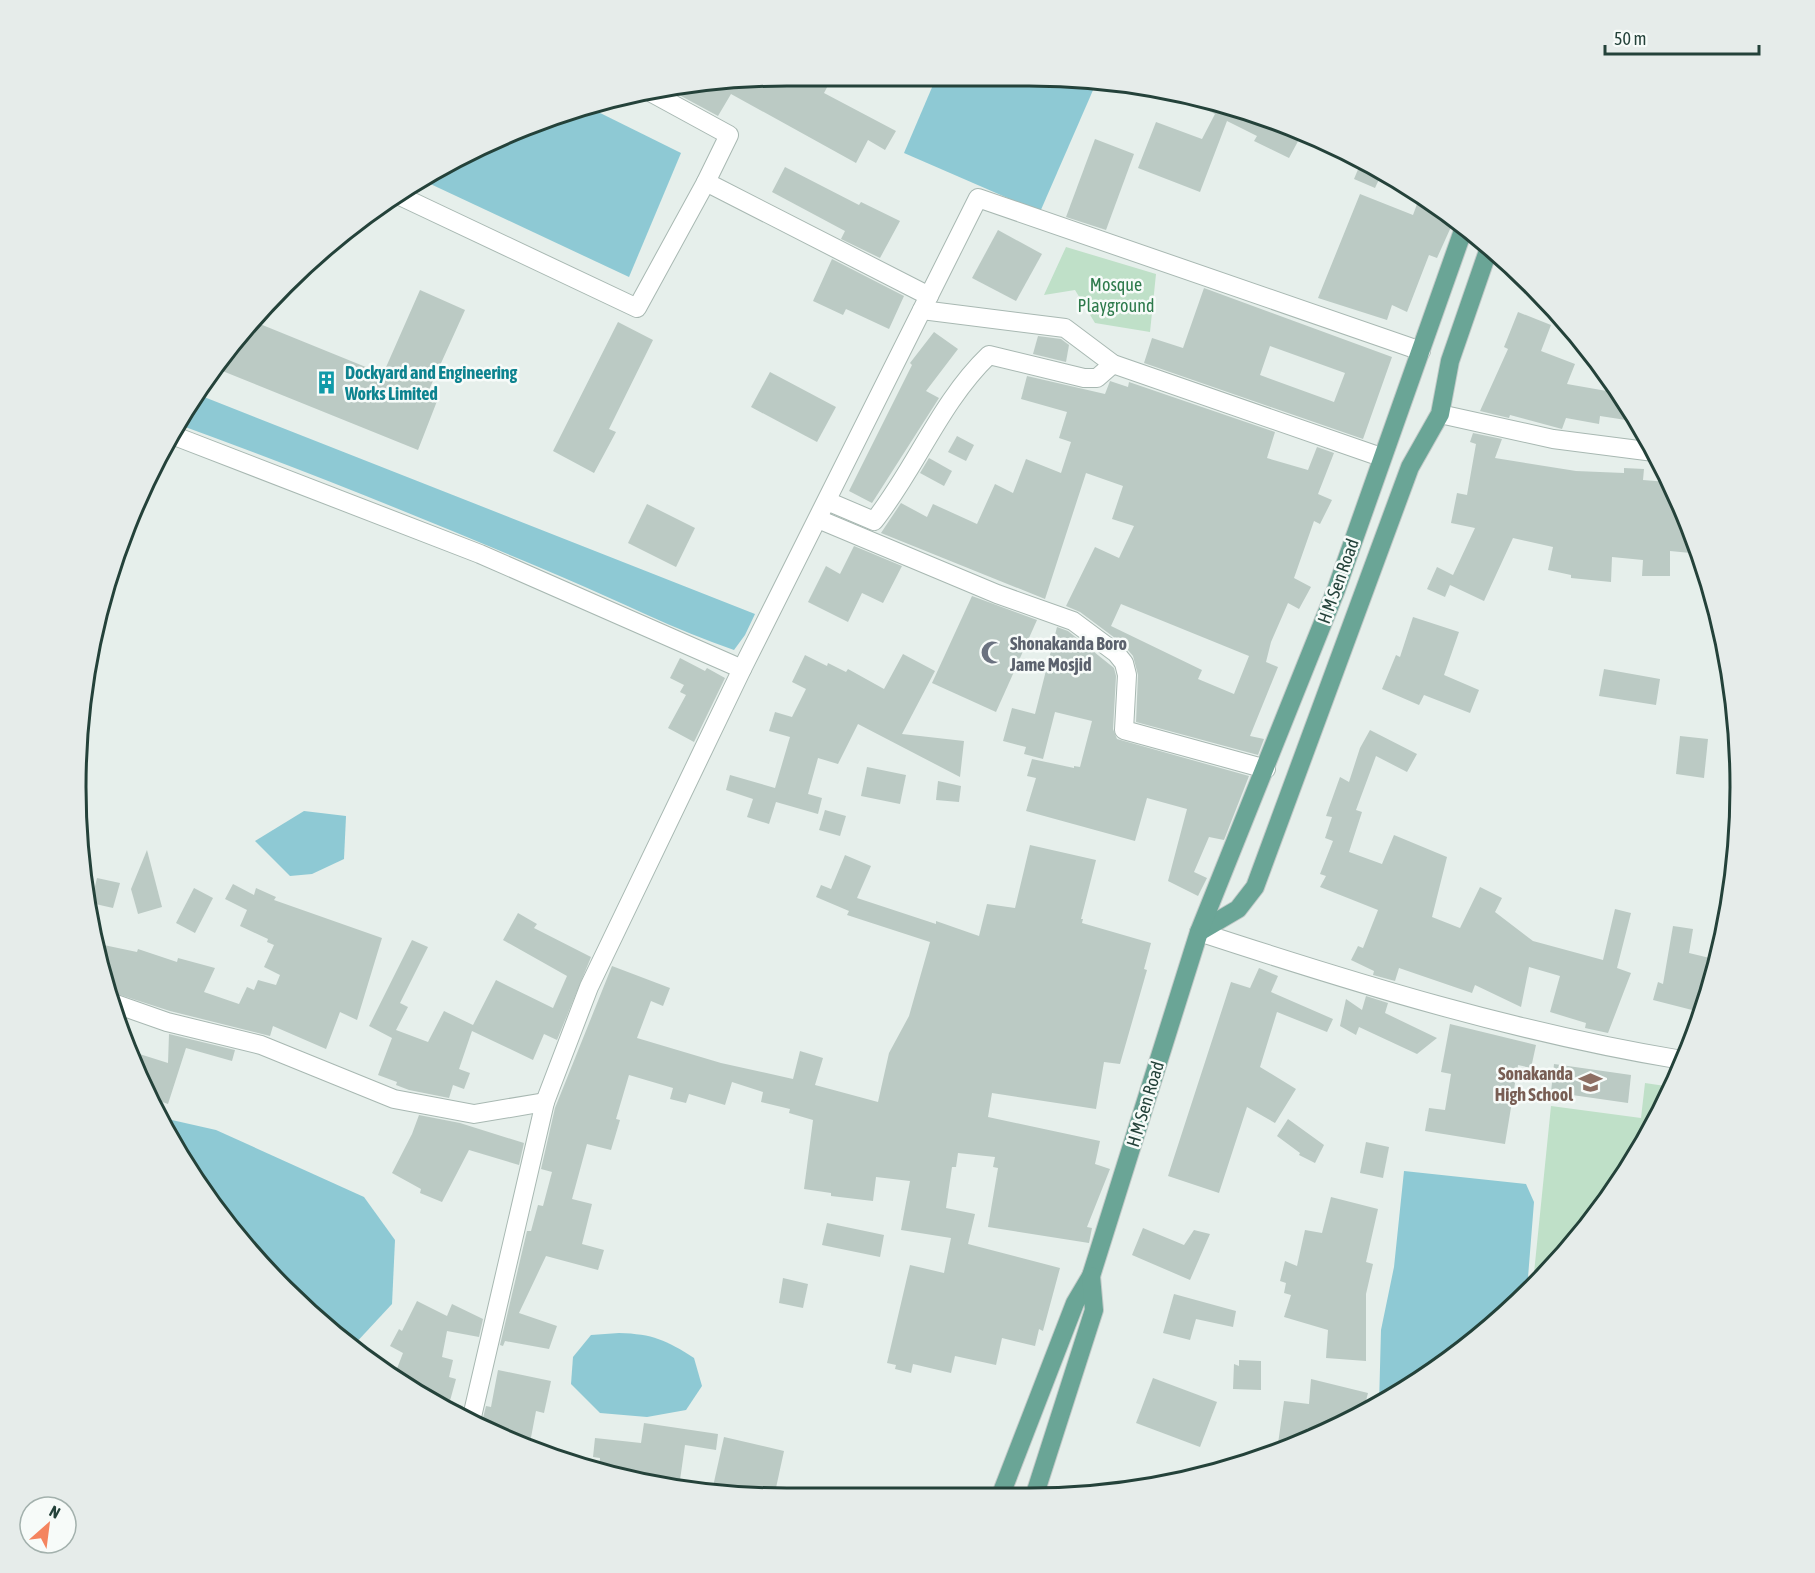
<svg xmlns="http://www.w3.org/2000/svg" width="1815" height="1573" font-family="'Asap Condensed',sans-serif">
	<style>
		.green { fill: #bfe0c8 }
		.water { fill: #8ec9d4 }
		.building { fill: #bbcac4; fill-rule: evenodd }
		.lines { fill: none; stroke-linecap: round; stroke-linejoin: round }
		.minor-casing { stroke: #a8b8b2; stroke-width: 20 }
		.major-casing { stroke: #c2cac8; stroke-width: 20 }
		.minor { stroke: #fff; stroke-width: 18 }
		.major { stroke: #6aa596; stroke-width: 18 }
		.labels { text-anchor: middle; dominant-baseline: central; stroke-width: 5; stroke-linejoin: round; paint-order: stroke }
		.park-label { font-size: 18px; fill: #2d7a4b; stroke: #f7fbf9 }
		.culture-label { font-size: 18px; font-weight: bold; fill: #0d838f; stroke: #f7fbf9; text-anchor: start }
		.street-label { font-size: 18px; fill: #24423a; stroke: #f7fbf9 }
		.worship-label { font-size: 18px; font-weight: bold; fill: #5b616d; stroke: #f7fbf9; text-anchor: start }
		.education-label { font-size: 18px; font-weight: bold; fill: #785e54; stroke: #f7fbf9; text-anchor: end }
		.rim { fill: none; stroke: #24423a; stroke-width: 3 }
	</style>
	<rect width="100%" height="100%" fill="#e6efeb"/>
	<g class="green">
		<polygon points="1066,247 1156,274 1150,332 1095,323 1075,290 1044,295"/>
		<polygon points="1645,1083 1672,1087 1667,1101 1593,1219 1533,1283 1551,1106 1641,1118"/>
	</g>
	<g class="water">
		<polygon points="936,78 1097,81 1040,212 904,153"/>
		<polygon points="586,106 681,153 629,277 424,181 472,149"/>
		<path d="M 194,393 L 755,614 L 745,635 L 734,650 C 675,630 619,601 562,577 C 435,523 307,471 177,424 Z"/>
		<polygon points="304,811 346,816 344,859 312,874 290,876 255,841"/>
		<polygon points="163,1118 216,1130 364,1197 395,1240 392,1304 353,1346 283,1289 195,1181"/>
		<polygon points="1404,1171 1526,1184 1534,1202 1527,1290 1498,1321 1379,1405 1381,1330 1394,1267"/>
		<path d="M 619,1333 C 653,1334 666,1340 694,1358 L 702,1386 L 686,1410 L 647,1417 L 600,1413 L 571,1384 L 573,1357 L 591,1335 Z"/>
	</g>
	<g class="building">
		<polygon points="786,75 833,76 824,93 896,131 885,150 868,140 856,163 731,94 718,116 670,90"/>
		<polygon points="1197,99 1257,113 1303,132 1289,158 1254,141 1257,136 1227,121 1200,192 1138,168 1156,122 1202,139 1215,114 1195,104"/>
		<polygon points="1095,139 1134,154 1106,230 1066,217"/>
		<polygon points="1362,160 1382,173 1375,188 1354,179"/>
		<polygon points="785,167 859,205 861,202 900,221 880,258 841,239 845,231 772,192"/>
		<polygon points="1360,194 1413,215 1420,196 1455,218 1437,258 1429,255 1407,312 1392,305 1387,320 1318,298"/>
		<polygon points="998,230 1042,254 1016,301 972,278"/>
		<polygon points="832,259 904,296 889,329 846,309 843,315 813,301"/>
		<path d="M 1204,288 L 1392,357 L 1363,439 L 1144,363 L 1152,338 L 1183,348 ZM 1270,346 L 1345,373 L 1334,402 L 1260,375 Z"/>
		<polygon points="420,290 465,310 428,392 439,396 418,450 215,368 255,322 383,374"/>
		<polygon points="1518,312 1551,325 1541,351 1575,364 1567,384 1618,393 1639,422 1600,416 1599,424 1566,418 1562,429 1510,415 1509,418 1480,411 1508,349 1504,347"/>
		<polygon points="618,322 653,340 609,429 616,432 594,473 553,451"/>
		<polygon points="934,332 958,349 926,391 939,398 872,503 849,491 912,365 910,363"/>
		<polygon points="1038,336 1061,339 1069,345 1066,362 1033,354"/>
		<polygon points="770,372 836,407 817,442 751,407"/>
		<path d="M 1027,376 L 1105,394 L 1110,381 L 1128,387 L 1129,382 L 1275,432 L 1267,458 L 1308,470 L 1317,447 L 1334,453 L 1318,494 L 1332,500 L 1320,524 L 1314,521 L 1294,578 L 1311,587 L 1299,609 L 1288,603 L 1271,642 L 1266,662 L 1278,667 L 1250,736 L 1264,739 L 1258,755 L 1136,722 L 1138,675 L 1133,656 L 1123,644 L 1080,612 L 1066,606 L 1095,547 L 1119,558 L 1134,526 L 1112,519 L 1123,486 L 1086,473 L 1045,599 L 881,533 L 901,503 L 927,517 L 933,504 L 977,524 L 995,484 L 1013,493 L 1026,459 L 1061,473 L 1071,442 L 1059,438 L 1067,412 L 1021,399 ZM 1121,604 L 1249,656 L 1234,694 L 1198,679 L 1202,670 L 1111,626 Z"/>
		<polygon points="1473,433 1502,439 1495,458 1576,471 1624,473 1624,468 1644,469 1643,480 1668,482 1701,554 1670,551 1670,576 1642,576 1643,560 1612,557 1611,582 1571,578 1571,575 1548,570 1553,547 1513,538 1484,601 1450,585 1445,597 1427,589 1437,567 1453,575 1475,528 1451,523 1457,493 1467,495 1476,444 1470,442"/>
		<polygon points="957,436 974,445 966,461 948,452"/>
		<polygon points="929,458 952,471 944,486 920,473"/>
		<polygon points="647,504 695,528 676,567 628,543"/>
		<polygon points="854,546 902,566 883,603 862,593 848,622 808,602 826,566 840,574"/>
		<polygon points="972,596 1037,620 996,712 932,683"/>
		<polygon points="1413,617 1459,632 1444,675 1479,690 1470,713 1424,695 1419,705 1382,689 1396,655 1400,657"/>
		<polygon points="1057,627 1068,631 1114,668 1116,676 1113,729 1117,739 1249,776 1224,840 1209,837 1194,872 1207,878 1198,896 1168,881 1187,809 1147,798 1135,841 1026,811 1036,778 1027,776 1032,759 1074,768 1074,766 1080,767 1092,721 1055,712 1043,759 1024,754 1026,747 1003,741 1012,708 1035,714"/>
		<polygon points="903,654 935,671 902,734 964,741 960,777 858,724 838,764 818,758 808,794 822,798 818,814 776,802 769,824 747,817 753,799 726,790 730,775 775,788 790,737 769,731 775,712 792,717 806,689 792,682 805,655 827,666 828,663 846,672 848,669 884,689"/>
		<polygon points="680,658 705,671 707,668 725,678 694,742 668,728 686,695 680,692 684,685 670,678"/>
		<polygon points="1604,669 1660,679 1656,705 1599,696"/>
		<polygon points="1370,730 1417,754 1407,772 1376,756 1356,810 1362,812 1349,852 1382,864 1394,835 1447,857 1432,917 1460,928 1480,887 1502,898 1495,912 1533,941 1603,960 1615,909 1631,913 1617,968 1631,973 1608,1033 1585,1028 1586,1023 1550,1012 1560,976 1529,967 1521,1007 1475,985 1472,993 1399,968 1395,981 1373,975 1374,971 1351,960 1358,946 1363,948 1378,910 1320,887 1326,876 1320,874 1333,841 1325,838 1332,817 1326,816 1340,777 1349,782 1360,748"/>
		<polygon points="1680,736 1708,739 1704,778 1676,774"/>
		<polygon points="867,767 906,775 900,804 861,796"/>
		<polygon points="938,781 961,786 959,802 936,800"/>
		<polygon points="825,810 846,816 840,836 819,830"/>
		<polygon points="1030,845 1096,860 1081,919 1083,919 1082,923 1151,943 1144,969 1147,970 1120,1064 1104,1062 1096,1109 992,1093 988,1117 1100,1141 1095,1164 1110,1169 1087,1227 1092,1228 1089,1243 988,1227 998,1168 993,1167 995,1157 958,1153 956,1167 952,1167 946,1208 975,1214 968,1244 1060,1268 1043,1331 1039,1329 1035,1346 1002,1338 996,1365 955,1356 951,1373 913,1364 911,1373 895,1369 896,1365 887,1363 910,1265 944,1273 951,1238 901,1230 910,1181 876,1177 873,1201 831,1196 831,1193 804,1189 813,1120 789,1113 790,1109 761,1102 763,1092 732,1082 725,1105 689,1094 686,1103 670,1099 673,1088 629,1075 616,1119 620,1120 611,1150 587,1144 572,1199 592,1204 582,1244 604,1250 598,1270 546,1256 519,1313 557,1326 549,1349 505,1341 503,1346 500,1345 527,1231 531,1231 538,1205 543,1206 552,1172 541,1169 555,1108 612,966 670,988 663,1006 651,1001 637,1038 721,1063 793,1079 800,1051 823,1058 815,1085 878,1102 889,1053 909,1016 930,942 847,915 849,911 816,897 821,885 831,889 845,855 871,866 857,898 936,924 936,921 979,936 987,904 1015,908"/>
		<polygon points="147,850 162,907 138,914 131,889"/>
		<polygon points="97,878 120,883 113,908 91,903"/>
		<polygon points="233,884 254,895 256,888 276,897 274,900 382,938 357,1020 340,1012 326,1049 273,1026 270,1036 170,1011 108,991 99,944 137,952 138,949 177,962 178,958 215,968 204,992 239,1004 247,987 254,990 258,980 276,985 280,975 264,967 274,945 267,942 268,939 240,926 247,910 225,899"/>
		<polygon points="194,888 213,898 195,933 176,923"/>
		<polygon points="518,913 537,924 534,928 591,957 557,1040 544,1034 533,1060 472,1031 459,1069 470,1073 464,1089 453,1085 449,1098 409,1090 396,1085 397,1082 378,1075 392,1038 369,1026 412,940 428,947 400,1003 408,1007 396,1030 428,1042 444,1011 473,1025 496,980 553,1008 567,976 503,940"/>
		<polygon points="1673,926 1693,929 1689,953 1718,960 1700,1012 1653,1000 1658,982 1663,984"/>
		<polygon points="1259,968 1278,976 1271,992 1333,1019 1327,1032 1277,1012 1260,1067 1296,1089 1275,1123 1247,1107 1219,1193 1168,1176 1231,982 1250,988"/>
		<polygon points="1366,996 1388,1003 1385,1013 1437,1038 1417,1054 1359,1027 1356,1035 1340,1026 1346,999 1362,1010"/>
		<polygon points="1450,1024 1536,1045 1531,1068 1518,1065 1505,1144 1425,1131 1429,1108 1445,1110 1451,1074 1441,1072"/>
		<polygon points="169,1034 235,1050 232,1061 186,1048 168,1104 154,1099 130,1051 168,1063"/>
		<polygon points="1554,1064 1631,1075 1628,1103 1551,1092"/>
		<polygon points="419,1115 460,1123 524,1143 519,1165 469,1150 442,1202 420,1193 421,1189 392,1173 412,1134"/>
		<polygon points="1288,1119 1324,1145 1315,1163 1299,1155 1300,1153 1277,1136"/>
		<polygon points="1366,1142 1389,1147 1383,1178 1360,1173"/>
		<polygon points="1331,1197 1378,1209 1366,1262 1373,1264 1366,1294 1366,1361 1326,1358 1328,1330 1284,1317 1291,1295 1284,1293 1286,1283 1280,1281 1285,1261 1297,1266 1305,1230 1322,1233"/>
		<polygon points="827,1223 884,1235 880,1257 822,1245"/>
		<polygon points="1143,1228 1184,1245 1194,1230 1210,1234 1190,1280 1132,1255"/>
		<polygon points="783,1278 808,1284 803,1308 779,1303"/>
		<polygon points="1174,1294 1236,1311 1233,1327 1196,1319 1190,1340 1163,1333"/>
		<polygon points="417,1301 447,1316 452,1304 483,1319 479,1337 447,1331 442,1357 453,1360 449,1377 456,1379 448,1408 393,1379 403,1353 390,1346 399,1329 402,1331"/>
		<polygon points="1239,1360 1261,1361 1261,1390 1233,1389 1234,1364 1239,1366"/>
		<polygon points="498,1370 551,1381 544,1413 536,1411 529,1448 481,1426 486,1406 491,1407"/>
		<polygon points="1153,1378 1217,1402 1200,1447 1136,1423"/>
		<polygon points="1311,1379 1368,1393 1363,1412 1330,1427 1307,1428 1309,1437 1277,1451 1284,1401 1309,1404"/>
		<polygon points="453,1403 463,1406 461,1415 450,1410"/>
		<polygon points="644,1423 718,1434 716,1450 685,1445 679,1487 648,1484 599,1470 600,1458 593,1457 595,1438 641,1443"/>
		<polygon points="724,1437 784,1451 774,1497 712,1491"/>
	</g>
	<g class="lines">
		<defs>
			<g id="minor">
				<polyline points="652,93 729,135 706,182 929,296"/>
				<polyline points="400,196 637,308 706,182"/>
				<polyline points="922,310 1065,328 1113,364 1381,457"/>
				<polyline points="1440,414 1553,439 1654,452"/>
				<polyline points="172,435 480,554 742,669"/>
				<path d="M 827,501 L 874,521 C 916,468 940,402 989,355 L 1084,378 L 1097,378 L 1113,364"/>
				<polyline points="818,519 997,594 1073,621 1116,653 1124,663 1127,675 1124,730 1266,769"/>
				<path d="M 1199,932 C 1358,984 1517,1033 1682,1060"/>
				<polyline points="110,1002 167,1022 261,1045 394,1099 474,1114 545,1102"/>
				<polyline points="471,1421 545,1102 589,987 742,669 978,198 1421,351"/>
			</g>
			<g id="major">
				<polyline points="1199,932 1238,909 1255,887 1410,467 1440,414 1450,361 1489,248"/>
				<polyline points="1000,1497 1075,1303 1091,1276 1199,932 1336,590 1465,225"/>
				<polyline points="1034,1497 1094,1310 1091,1276"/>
			</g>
		</defs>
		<use href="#minor" class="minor-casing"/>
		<use href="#major" class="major-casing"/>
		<use href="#minor" class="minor"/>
		<use href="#major" class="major"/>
	</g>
	<defs>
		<symbol id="building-bare" viewBox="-9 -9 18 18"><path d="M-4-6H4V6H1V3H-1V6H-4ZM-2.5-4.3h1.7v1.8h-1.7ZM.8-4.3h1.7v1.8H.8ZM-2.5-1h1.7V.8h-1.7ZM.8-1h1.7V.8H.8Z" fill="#0f9aa8" stroke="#f7fbf9" stroke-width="2.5" paint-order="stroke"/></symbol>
		<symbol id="mosque-bare" viewBox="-9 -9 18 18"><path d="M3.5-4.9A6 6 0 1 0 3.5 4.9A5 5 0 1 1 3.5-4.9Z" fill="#6b7280" stroke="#f7fbf9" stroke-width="2.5" paint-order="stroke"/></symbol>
		<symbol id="school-bare" viewBox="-9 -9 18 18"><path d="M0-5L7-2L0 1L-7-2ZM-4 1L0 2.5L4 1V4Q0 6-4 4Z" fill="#8d6e63" stroke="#f7fbf9" stroke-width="2.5" paint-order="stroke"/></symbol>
	</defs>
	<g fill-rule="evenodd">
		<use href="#building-bare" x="310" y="366" width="33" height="33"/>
		<use href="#mosque-bare" x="976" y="636" width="33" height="33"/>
		<use href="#school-bare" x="1574" y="1066" width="33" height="33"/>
	</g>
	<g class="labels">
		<g class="park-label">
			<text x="1116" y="284">Mosque<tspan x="1116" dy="21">Playground</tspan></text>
		</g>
		<g class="culture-label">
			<text x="345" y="372">Dockyard and Engineering<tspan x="345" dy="21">Works Limited</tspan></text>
		</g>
		<g class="street-label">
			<text transform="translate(1338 581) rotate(-70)">H M Sen Road</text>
			<text transform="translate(1145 1104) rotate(-73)">H M Sen Road</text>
		</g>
		<g class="worship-label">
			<text x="1010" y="643">Shonakanda Boro<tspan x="1010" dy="21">Jame Mosjid</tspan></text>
		</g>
		<g class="education-label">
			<text x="1573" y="1073">Sonakanda<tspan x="1573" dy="21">High School</tspan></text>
		</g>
	</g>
	<path d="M0 0H1815V1573H0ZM787 86H1029A701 701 0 0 1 1730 787V787A701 701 0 0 1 1029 1488H787A701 701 0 0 1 86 787V787A701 701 0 0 1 787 86Z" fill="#e6ecea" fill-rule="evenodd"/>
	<path class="rim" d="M787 86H1029A701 701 0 0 1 1730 787V787A701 701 0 0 1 1029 1488H787A701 701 0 0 1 86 787V787A701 701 0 0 1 787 86Z"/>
	<g transform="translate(48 1525) rotate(28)"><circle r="28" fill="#f7fbf9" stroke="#a3b1ad" stroke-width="1.5"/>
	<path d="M0-4.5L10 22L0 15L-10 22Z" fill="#f4845f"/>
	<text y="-9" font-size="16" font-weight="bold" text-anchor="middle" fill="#24423a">N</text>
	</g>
	<path d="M1605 45v9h154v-9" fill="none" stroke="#24423a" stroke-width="3"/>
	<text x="1614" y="45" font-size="18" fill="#24423a" stroke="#f7fbf9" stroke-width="4.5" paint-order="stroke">50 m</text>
</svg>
